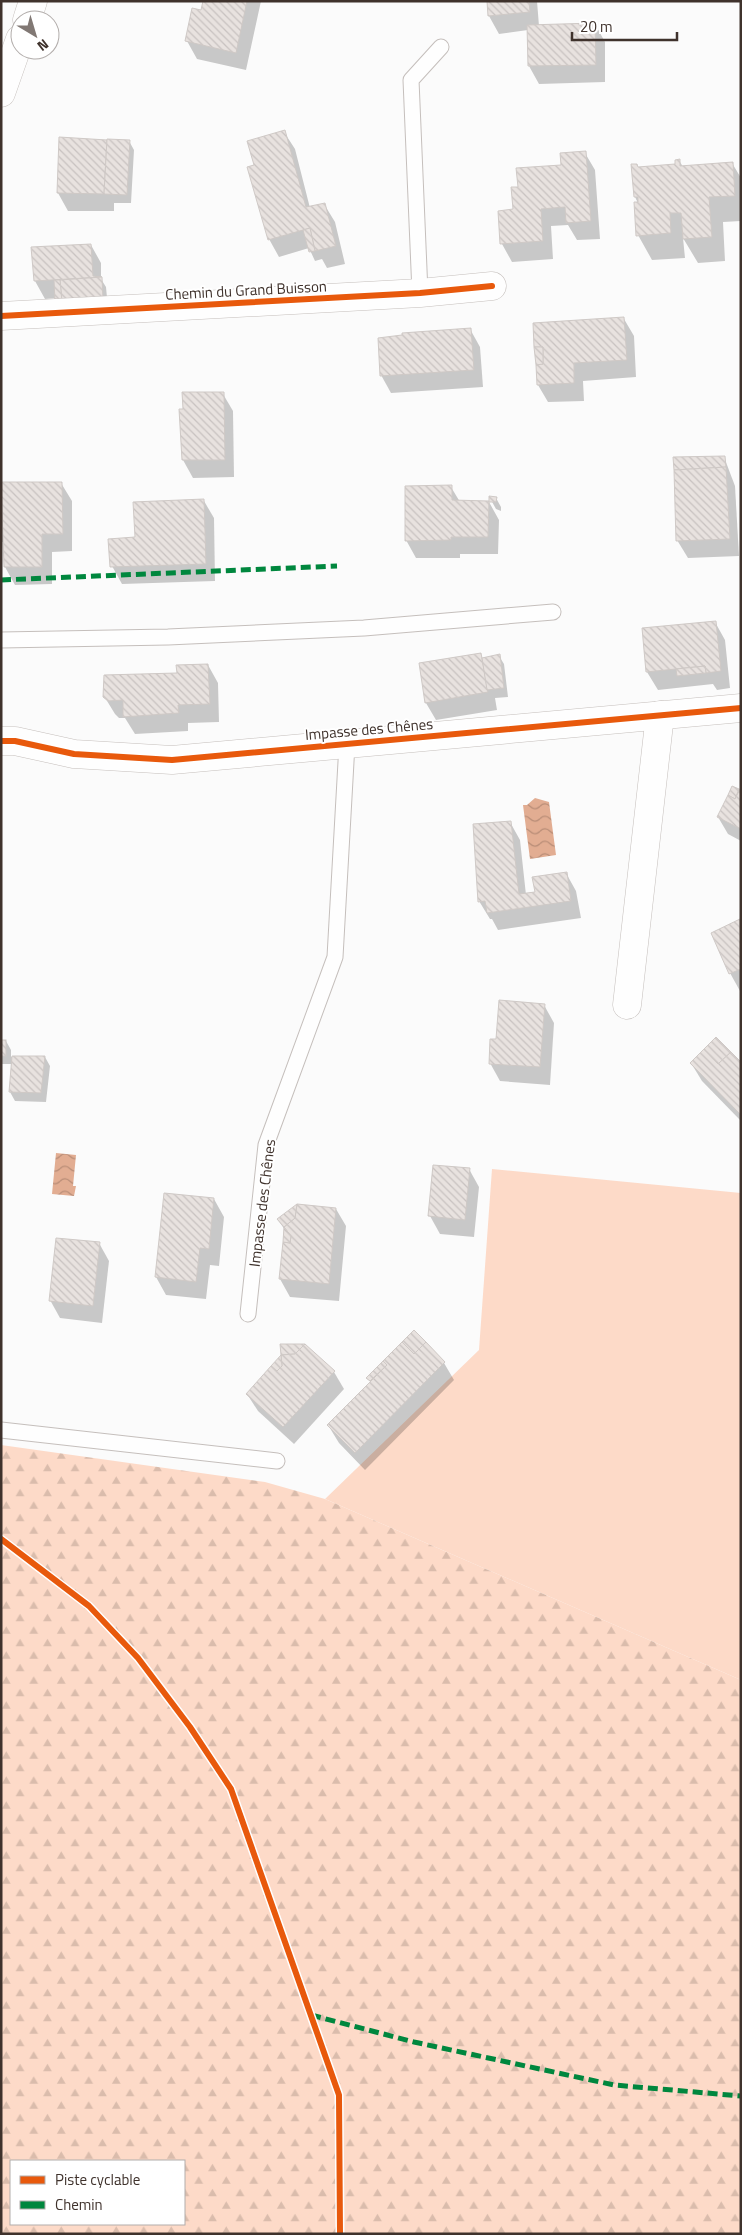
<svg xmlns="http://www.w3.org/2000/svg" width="742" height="2235" font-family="'Titillium Web',sans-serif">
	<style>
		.green { fill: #fddac8 }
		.forest { fill: url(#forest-firs); fill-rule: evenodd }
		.water { fill: url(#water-waves) }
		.shadow { fill: #0003 }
		.building { fill: url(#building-back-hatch); stroke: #cfc9c6 }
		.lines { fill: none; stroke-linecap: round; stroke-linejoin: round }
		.service-casing { stroke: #c5bfbc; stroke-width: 17 }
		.minor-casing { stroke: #c5bfbc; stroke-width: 29 }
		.service { stroke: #fefefe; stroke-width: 15 }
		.minor { stroke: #fefefe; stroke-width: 28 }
		.quiet { stroke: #00873e; stroke-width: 5; stroke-dasharray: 10 5; stroke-linecap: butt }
		.cycleway-casing { stroke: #fff; stroke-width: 9 }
		.cycleway { stroke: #e8590c; stroke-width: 6 }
		.labels { text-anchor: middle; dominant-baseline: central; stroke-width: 4; stroke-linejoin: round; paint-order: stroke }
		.street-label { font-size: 15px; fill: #3f322c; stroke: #fff }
	</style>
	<defs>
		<pattern id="forest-firs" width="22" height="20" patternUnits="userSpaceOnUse" patternTransform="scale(1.25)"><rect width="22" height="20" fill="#fddac8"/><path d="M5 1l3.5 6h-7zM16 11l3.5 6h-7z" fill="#dabcac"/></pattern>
		<pattern id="water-waves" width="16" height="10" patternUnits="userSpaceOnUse" patternTransform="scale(1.25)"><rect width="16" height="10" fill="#e2ad92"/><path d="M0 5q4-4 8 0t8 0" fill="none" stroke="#b98d77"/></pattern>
		<pattern id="building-back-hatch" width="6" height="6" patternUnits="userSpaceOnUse" patternTransform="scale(1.25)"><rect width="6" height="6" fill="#e8e2df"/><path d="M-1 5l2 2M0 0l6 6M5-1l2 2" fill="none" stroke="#c8c2c0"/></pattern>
	</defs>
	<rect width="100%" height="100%" fill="#fbfbfb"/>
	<polygon class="green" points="492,1169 741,1193 741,1680 325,1499 479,1350"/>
	<path class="forest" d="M 1,1445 L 265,1482 L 325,1499 L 741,1680 L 741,2234 L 1,2234 ZM 11,2161 L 184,2161 L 184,2224 L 11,2224 Z"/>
	<g class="water">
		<polygon points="535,798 549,802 556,855 530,859 523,805 527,805"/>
		<polygon points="56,1153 76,1155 73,1186 76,1186 74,1196 52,1194"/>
	</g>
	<g class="shadow">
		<polygon points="204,1 261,1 246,70 197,59 187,41 202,11"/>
		<polygon points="488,1 537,1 539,26 595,24 605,42 605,82 539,84 529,66 528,30 499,34 489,16"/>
		<polygon points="284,132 295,149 310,208 324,204 335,222 345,264 327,268 322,259 315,261 309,248 279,257 269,239"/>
		<polygon points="129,141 134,150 131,203 114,203 114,211 68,211 58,193"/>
		<polygon points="585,153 595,170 600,239 577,240 568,225 551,226 553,259 512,262 502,244 500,212 514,211 519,188"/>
		<polygon points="679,160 683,167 732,163 741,178 741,221 723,222 725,261 698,263 683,238 685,258 652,260 638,235 638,203 635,197 638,168 676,165"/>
		<polygon points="91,245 101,263 101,279 106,287 108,308 56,298 45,299 35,281 33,248"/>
		<polygon points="624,319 634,336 636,377 583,381 584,401 548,402 538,385"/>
		<polygon points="470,329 480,347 483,387 391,393 381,375"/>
		<polygon points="223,394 233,411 234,477 193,478 183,460"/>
		<polygon points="724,457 735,486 739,556 688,558 677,540"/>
		<polygon points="1,483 61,483 72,501 72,551 52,552 52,584 15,585 5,567 5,542 1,542"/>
		<polygon points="451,487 460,502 489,502 499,520 498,554 460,554 460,558 416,558 406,540"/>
		<polygon points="496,498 501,507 501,511 496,509 491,500"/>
		<polygon points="204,501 214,518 215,581 122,584 112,566 136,539"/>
		<polygon points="715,622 725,640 730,688 717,690 713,684 658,690 647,672"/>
		<polygon points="480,654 483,659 499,656 504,664 508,697 495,698 497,710 436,720 426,703 421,664"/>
		<polygon points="208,665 218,683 219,722 188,723 188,731 135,734 125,718 119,718 115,714 104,696"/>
		<polygon points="738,790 739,792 741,790 741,841 728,834 718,817"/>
		<polygon points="510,822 520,840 526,895 536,893 566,873 576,891 581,918 498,930 492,919 490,919 479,901"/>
		<polygon points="740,921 741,923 740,991 730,973"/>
		<polygon points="544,1005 554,1023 550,1085 500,1081 490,1063 497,1040"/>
		<polygon points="1,1041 6,1041 11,1050 11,1057 45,1057 50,1066 46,1102 15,1101 10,1092 12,1064 1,1064"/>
		<polygon points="691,1063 741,1064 741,1121 702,1081"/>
		<polygon points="469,1169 479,1187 474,1237 440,1234 430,1216"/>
		<polygon points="214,1199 224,1217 219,1266 210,1265 206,1299 166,1295 156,1277"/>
		<polygon points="336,1209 346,1226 339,1301 290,1297 280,1279 285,1230 278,1220"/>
		<polygon points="99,1243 109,1261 102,1323 60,1318 50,1300"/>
		<polygon points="414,1332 444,1363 454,1380 365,1470 339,1443 328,1425 371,1383 368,1378"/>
		<polygon points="334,1372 344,1389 294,1444 258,1411 247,1394"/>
	</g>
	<g class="building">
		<polygon points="203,1 247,1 236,53 185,41 192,8 201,10"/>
		<polygon points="487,1 529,1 530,12 488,16"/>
		<polygon points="595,23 596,65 528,66 527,25"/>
		<polygon points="285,130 306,207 325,203 336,246 315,251 310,228 268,240 247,167 254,165 247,141"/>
		<polygon points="59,137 107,140 104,194 57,193"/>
		<polygon points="107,139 130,140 127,195 104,194"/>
		<polygon points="586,151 591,221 566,223 565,207 541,209 543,241 500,244 498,211 513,209 511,187 518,187 516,168 561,165 560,153"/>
		<polygon points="680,159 680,166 733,162 735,196 709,197 712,237 683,239 681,213 670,213 671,233 636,236 634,202 638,202 638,197 634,197 631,164 637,164 638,167 675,164 675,160"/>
		<polygon points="310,228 315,251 309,252 303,230"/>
		<polygon points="91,244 93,276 102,277 34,281 31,247"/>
		<polygon points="102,277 103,300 62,302 60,280"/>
		<polygon points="54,280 60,280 62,302 55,303"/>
		<polygon points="624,317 627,360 574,363 574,383 537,385 536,365 543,364 543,347 534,347 533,323"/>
		<polygon points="471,328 474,370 380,376 378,338 402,335 402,333"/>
		<polygon points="534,347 543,347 543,364 536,365"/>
		<polygon points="182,392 224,392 225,460 182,460 179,409 183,409"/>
		<polygon points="725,456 726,467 674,470 673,457"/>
		<polygon points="726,467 730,539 676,541 674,470"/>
		<polygon points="1,482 62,482 63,534 42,534 42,567 4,567"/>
		<polygon points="452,485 452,500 489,501 488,537 451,537 451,540 405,541 405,486"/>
		<polygon points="489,496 497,497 496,502 489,502"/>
		<polygon points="204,499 206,564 110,567 108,539 135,537 133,502"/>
		<polygon points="716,621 721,671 706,673 705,666 646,672 642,628"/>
		<polygon points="481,653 488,692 425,703 419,663"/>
		<polygon points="500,654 504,688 487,690 482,658"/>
		<polygon points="208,664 210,704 178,705 179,713 123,717 123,700 108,701 103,697 104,675 177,673 176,665"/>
		<polygon points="705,666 706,673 677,676 676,669"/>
		<polygon points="732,786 739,789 735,799 728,795"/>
		<polygon points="741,787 741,829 717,817 728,795 735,799"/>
		<polygon points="511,821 519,894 535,892 532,877 567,872 571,901 487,913 485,901 478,902 473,824"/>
		<polygon points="740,919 741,969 729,974 711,933"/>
		<polygon points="499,1000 545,1004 540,1067 489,1064 490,1039 496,1039"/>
		<polygon points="716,1037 731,1052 718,1064 704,1049"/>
		<rect x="1" y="1040" width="5" height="16"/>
		<polygon points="704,1049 718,1064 731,1052 741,1062 741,1115 690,1063"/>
		<polygon points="12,1056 45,1056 41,1093 9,1092"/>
		<polygon points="433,1165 470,1168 465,1220 428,1216"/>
		<polygon points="164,1193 214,1198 209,1249 200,1248 196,1282 155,1277"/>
		<polygon points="297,1204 336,1208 329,1284 279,1279 283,1242 290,1243 291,1236 284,1227 295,1218"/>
		<polygon points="297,1204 295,1218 284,1227 277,1219"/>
		<polygon points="284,1227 291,1236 290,1243 283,1242"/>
		<polygon points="56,1238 100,1242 93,1306 49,1301"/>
		<polygon points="414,1330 426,1342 414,1354 402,1342"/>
		<polygon points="402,1342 414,1354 426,1342 445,1362 355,1453 327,1425 387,1365 383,1361"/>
		<polygon points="280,1344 305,1344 295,1354 281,1355"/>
		<polygon points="305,1344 335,1371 283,1427 246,1394 271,1366 277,1371 282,1366 281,1355 295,1354"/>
		<polygon points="281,1355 282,1366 277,1371 271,1366"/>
		<polygon points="383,1361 387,1365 370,1381 366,1378"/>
	</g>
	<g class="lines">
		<defs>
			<g id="service">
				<polyline points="420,293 411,80 441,47"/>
				<polyline points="1,640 168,637 364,628 553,612"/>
				<polyline points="248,1314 266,1145 335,957 347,744"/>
				<polyline points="1,1430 277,1461"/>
			</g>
			<g id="minor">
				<polyline points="27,20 33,1"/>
				<polyline points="1,93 20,39"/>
				<polyline points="1,316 420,293 492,286"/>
				<polyline points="1,741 15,741 74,754 172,760 741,708"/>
				<polyline points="627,1005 660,715"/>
			</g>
		</defs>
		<use href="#service" class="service-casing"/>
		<use href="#minor" class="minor-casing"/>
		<use href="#service" class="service"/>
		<use href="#minor" class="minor"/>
		<g class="quiet">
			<polyline points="1,580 337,566"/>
			<polyline points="311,2015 414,2042 614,2085 741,2096"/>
		</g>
		<defs>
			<g id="cycleway">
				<polyline points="1,316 420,293 492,286"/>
				<polyline points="1,741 15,741 74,754 172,760 741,708"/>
				<polyline points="1,1539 89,1606 138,1658 190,1727 231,1789 339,2095 340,2234"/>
			</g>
		</defs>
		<use href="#cycleway" class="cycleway-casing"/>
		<use href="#cycleway" class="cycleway"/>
	</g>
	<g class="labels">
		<g class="street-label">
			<text transform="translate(246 290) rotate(-3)">Chemin du Grand Buisson</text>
			<text transform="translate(369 729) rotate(-5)">Impasse des Chênes</text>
			<text transform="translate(262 1203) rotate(-83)">Impasse des Chênes</text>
		</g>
	</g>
	<rect width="742" height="2235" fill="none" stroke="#3f322c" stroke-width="5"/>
	<rect x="10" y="2160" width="175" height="65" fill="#ffffff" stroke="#b2adab"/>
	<rect x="20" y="2176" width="25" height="8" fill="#e8590c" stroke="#b2adab"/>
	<text x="55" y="2185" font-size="15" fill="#3f322c">Piste cyclable</text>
	<rect x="20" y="2201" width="25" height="8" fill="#00873e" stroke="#b2adab"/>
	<text x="55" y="2210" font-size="15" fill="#3f322c">Chemin</text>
	<g transform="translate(35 35) rotate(142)"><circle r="24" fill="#ffffff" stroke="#b2adab"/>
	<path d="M0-4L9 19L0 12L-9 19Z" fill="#817874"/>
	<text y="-8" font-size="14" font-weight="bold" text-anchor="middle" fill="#3f322c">N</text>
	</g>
	<path d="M572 32v8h105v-8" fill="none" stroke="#3f322c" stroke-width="2.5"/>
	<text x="580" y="32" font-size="15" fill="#3f322c" stroke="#ffffff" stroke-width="4" paint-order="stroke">20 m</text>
</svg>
